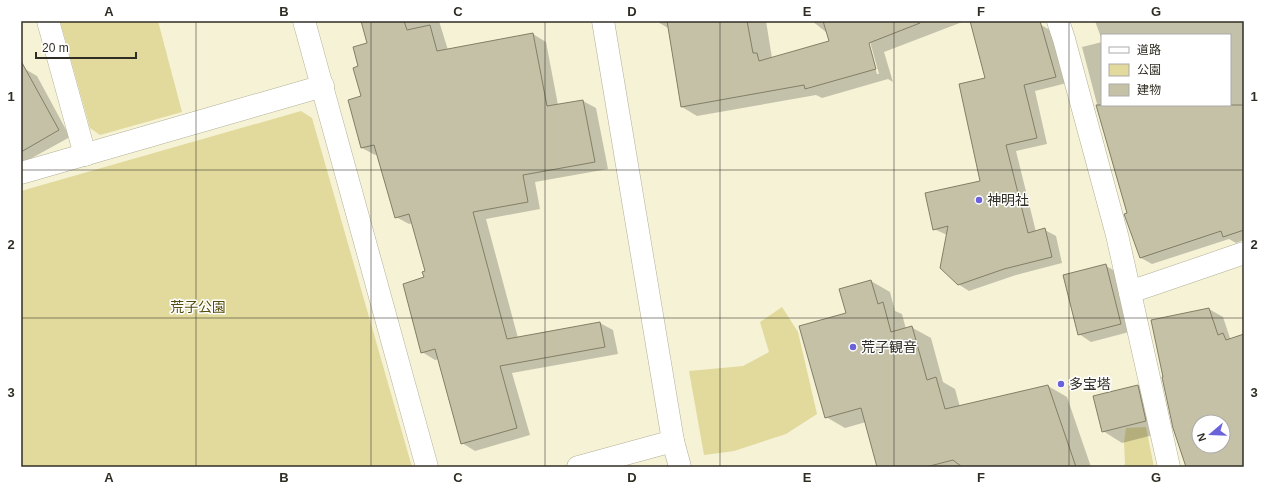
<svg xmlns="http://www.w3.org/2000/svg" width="1265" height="488" font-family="Arial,'Noto Sans JP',sans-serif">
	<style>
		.green { fill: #e2da9c }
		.shadow { fill: #0003; fill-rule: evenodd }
		.building { fill: #c4c1a7; stroke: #827f66; fill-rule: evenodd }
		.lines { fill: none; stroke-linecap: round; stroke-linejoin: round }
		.street-casing { stroke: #b3b096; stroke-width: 23 }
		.secondary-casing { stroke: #b3b096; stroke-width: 23 }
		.street { stroke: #fff; stroke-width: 22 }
		.secondary { stroke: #fff; stroke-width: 22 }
		.grid { fill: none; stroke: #302e24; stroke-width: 1; stroke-opacity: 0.55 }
		.poi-dot { fill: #6962db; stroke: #fff; stroke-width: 1.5 }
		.labels { text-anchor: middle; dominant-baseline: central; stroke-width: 3; stroke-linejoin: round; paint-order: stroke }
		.poi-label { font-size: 14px; fill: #302e24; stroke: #fff; text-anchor: start }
		.park-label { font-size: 14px; fill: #564e0e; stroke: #fff }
		.neatline { fill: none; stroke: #302e24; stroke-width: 1.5 }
		.grid-label { font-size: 13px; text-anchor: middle; font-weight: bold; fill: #302e24 }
	</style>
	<rect width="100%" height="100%" fill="#f5f2d6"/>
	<g class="green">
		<polygon points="60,21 158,21 182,112 100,135 90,128"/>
		<polygon points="301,111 312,118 412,467 21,467 21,191"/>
		<polygon points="782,307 798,332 817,414 786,434 734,451 704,455 689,371 743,366 769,352 760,322"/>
		<polygon points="1146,427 1154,467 1123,467 1125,464 1124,442 1126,428"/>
	</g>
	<g class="shadow">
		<polygon points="362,21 439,21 448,50 533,34 546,42 558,105 583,101 596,108 608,169 535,182 540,209 486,219 518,338 600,323 613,330 618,354 512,373 530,435 475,451 462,443 439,359 435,360 422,352 425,278 427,272 413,223 409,224 396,217 377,154 375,155 362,148 363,97 359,67 369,44"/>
		<path d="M 656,21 L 766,21 L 772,58 L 836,40 L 812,21 L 965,21 L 884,52 L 893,82 L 888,79 L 822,98 L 816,95 L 697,116 L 682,107 L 668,28 ZM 867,38 L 869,38 L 879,74 L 877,74 Z"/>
		<polygon points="1095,21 1244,21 1244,240 1236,243 1229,239 1152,264 1141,258 1116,176 1082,47 1102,42 1102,105 1230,105 1230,35 1102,35 1102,40"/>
		<polygon points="1041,25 1052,31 1067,83 1035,91 1047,144 1016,151 1036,232 1045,230 1056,236 1062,263 1016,275 969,291 958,284 947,235 934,229 982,181 987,78"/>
		<polygon points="25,69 37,76 70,137 21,164 21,72"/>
		<polygon points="1106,266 1119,273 1133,331 1091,342 1079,334"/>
		<polygon points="871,281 890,292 895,311 902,314 906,329 911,327 931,338 943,382 955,389 960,407 1048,386 1067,397 1091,467 878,467 866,422 845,428 826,417 847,313"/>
		<path d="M 1209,309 L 1223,317 L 1230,338 L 1232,339 L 1244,335 L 1244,467 L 1187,467 ZM 1199,422 L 1223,422 L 1223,446 L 1199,446 Z"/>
		<polygon points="1138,386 1157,397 1165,432 1122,443 1103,431"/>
	</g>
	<g class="building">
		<polygon points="361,21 404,21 407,30 430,25 437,51 533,33 547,106 583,100 595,162 523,175 528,202 473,212 507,339 600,322 605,347 500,366 517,428 461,444 435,349 421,353 403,284 424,277 422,272 425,271 409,214 395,218 374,145 361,148 348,100 361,96 353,68 358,66 353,47 367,43"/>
		<polygon points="667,21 747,21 753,53 757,53 759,61 829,41 823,21 920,21 920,23 869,43 876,69 805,89 804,85 681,107"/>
		<polygon points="970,21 1040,21 1056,77 1024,85 1037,138 1006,145 1028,233 1045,228 1052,257 1004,269 958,285 940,268 948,226 933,230 925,193 980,181 959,84 985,78"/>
		<polygon points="21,61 59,130 21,152"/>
		<polygon points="1096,105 1244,105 1244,230 1223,237 1221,231 1140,258 1124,214 1127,213"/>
		<polygon points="1106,264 1121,324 1078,335 1063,275"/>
		<polygon points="871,280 878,304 883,302 891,332 912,326 927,380 936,377 945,409 1048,385 1076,467 962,467 953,460 926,467 877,467 861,408 825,418 799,326 846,313 839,289"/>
		<path d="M 1209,308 L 1218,335 L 1223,333 L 1226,340 L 1244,334 L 1244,467 L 1186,467 L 1173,428 L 1162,377 L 1163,377 L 1151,320 ZM 1199,422 L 1223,422 L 1223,446 L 1199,446 Z"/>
		<polygon points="1138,385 1146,421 1102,432 1093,396"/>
	</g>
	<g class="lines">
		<defs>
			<g id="street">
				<polyline points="48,21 85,155"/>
				<polyline points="304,21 427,467"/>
				<polyline points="1058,21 1064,39 1117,235 1169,467"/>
				<polyline points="21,173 323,86"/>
				<polyline points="1130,292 1244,253"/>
				<polyline points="578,467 673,441"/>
			</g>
			<polyline id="secondary" points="603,21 673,441 680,467"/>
		</defs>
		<use href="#street" class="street-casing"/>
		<use href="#secondary" class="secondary-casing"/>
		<use href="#street" class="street"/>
		<use href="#secondary" class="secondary"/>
	</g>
	<path class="grid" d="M 196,21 L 196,467M 371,21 L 371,467M 545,21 L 545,467M 720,21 L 720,467M 894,21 L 894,467M 1069,21 L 1069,467M 21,170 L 1244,170M 21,318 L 1244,318"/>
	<g class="poi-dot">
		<circle cx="979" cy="200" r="4"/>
		<circle cx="853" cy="347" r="4"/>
		<circle cx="1061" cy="384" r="4"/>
	</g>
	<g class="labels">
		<g class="poi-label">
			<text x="987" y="200">神明社</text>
			<text x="861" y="347">荒子観音</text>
			<text x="1069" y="384">多宝塔</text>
		</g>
		<g class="park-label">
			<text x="198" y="307">荒子公園</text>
		</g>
	</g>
	<rect width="1265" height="488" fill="none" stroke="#ffffff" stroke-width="44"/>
	<rect x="1101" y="34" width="130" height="72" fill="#ffffff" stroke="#acaba7"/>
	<rect x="1109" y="47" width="20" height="6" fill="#ffffff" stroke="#acaba7"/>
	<text x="1137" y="54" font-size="12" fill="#302e24">道路</text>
	<rect x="1109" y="64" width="20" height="12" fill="#e2da9c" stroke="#acaba7"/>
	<text x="1137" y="74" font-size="12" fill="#302e24">公園</text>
	<rect x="1109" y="84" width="20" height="12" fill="#c4c1a7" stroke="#acaba7"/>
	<text x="1137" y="94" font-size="12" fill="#302e24">建物</text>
	<g transform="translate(1211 434) rotate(251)"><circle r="19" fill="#ffffff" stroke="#acaba7"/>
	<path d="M0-3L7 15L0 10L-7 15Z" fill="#6962db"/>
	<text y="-6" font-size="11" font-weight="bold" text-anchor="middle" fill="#302e24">N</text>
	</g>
	<path d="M36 52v6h100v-6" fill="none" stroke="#302e24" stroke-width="2"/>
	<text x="42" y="52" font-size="12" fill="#302e24" stroke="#ffffff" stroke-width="3" paint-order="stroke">20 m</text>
	<rect x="22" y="22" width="1221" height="444" class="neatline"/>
	<g class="grid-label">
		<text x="109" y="16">A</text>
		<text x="284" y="16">B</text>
		<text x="458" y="16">C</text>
		<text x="632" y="16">D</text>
		<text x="807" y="16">E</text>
		<text x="981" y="16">F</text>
		<text x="1156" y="16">G</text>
		<text x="11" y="101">1</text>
		<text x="1254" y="101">1</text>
		<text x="11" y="249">2</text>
		<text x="1254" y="249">2</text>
		<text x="11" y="397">3</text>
		<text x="1254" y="397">3</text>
		<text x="109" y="482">A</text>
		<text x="284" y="482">B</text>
		<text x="458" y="482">C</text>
		<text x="632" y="482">D</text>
		<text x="807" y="482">E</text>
		<text x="981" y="482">F</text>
		<text x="1156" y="482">G</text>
	</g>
</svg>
